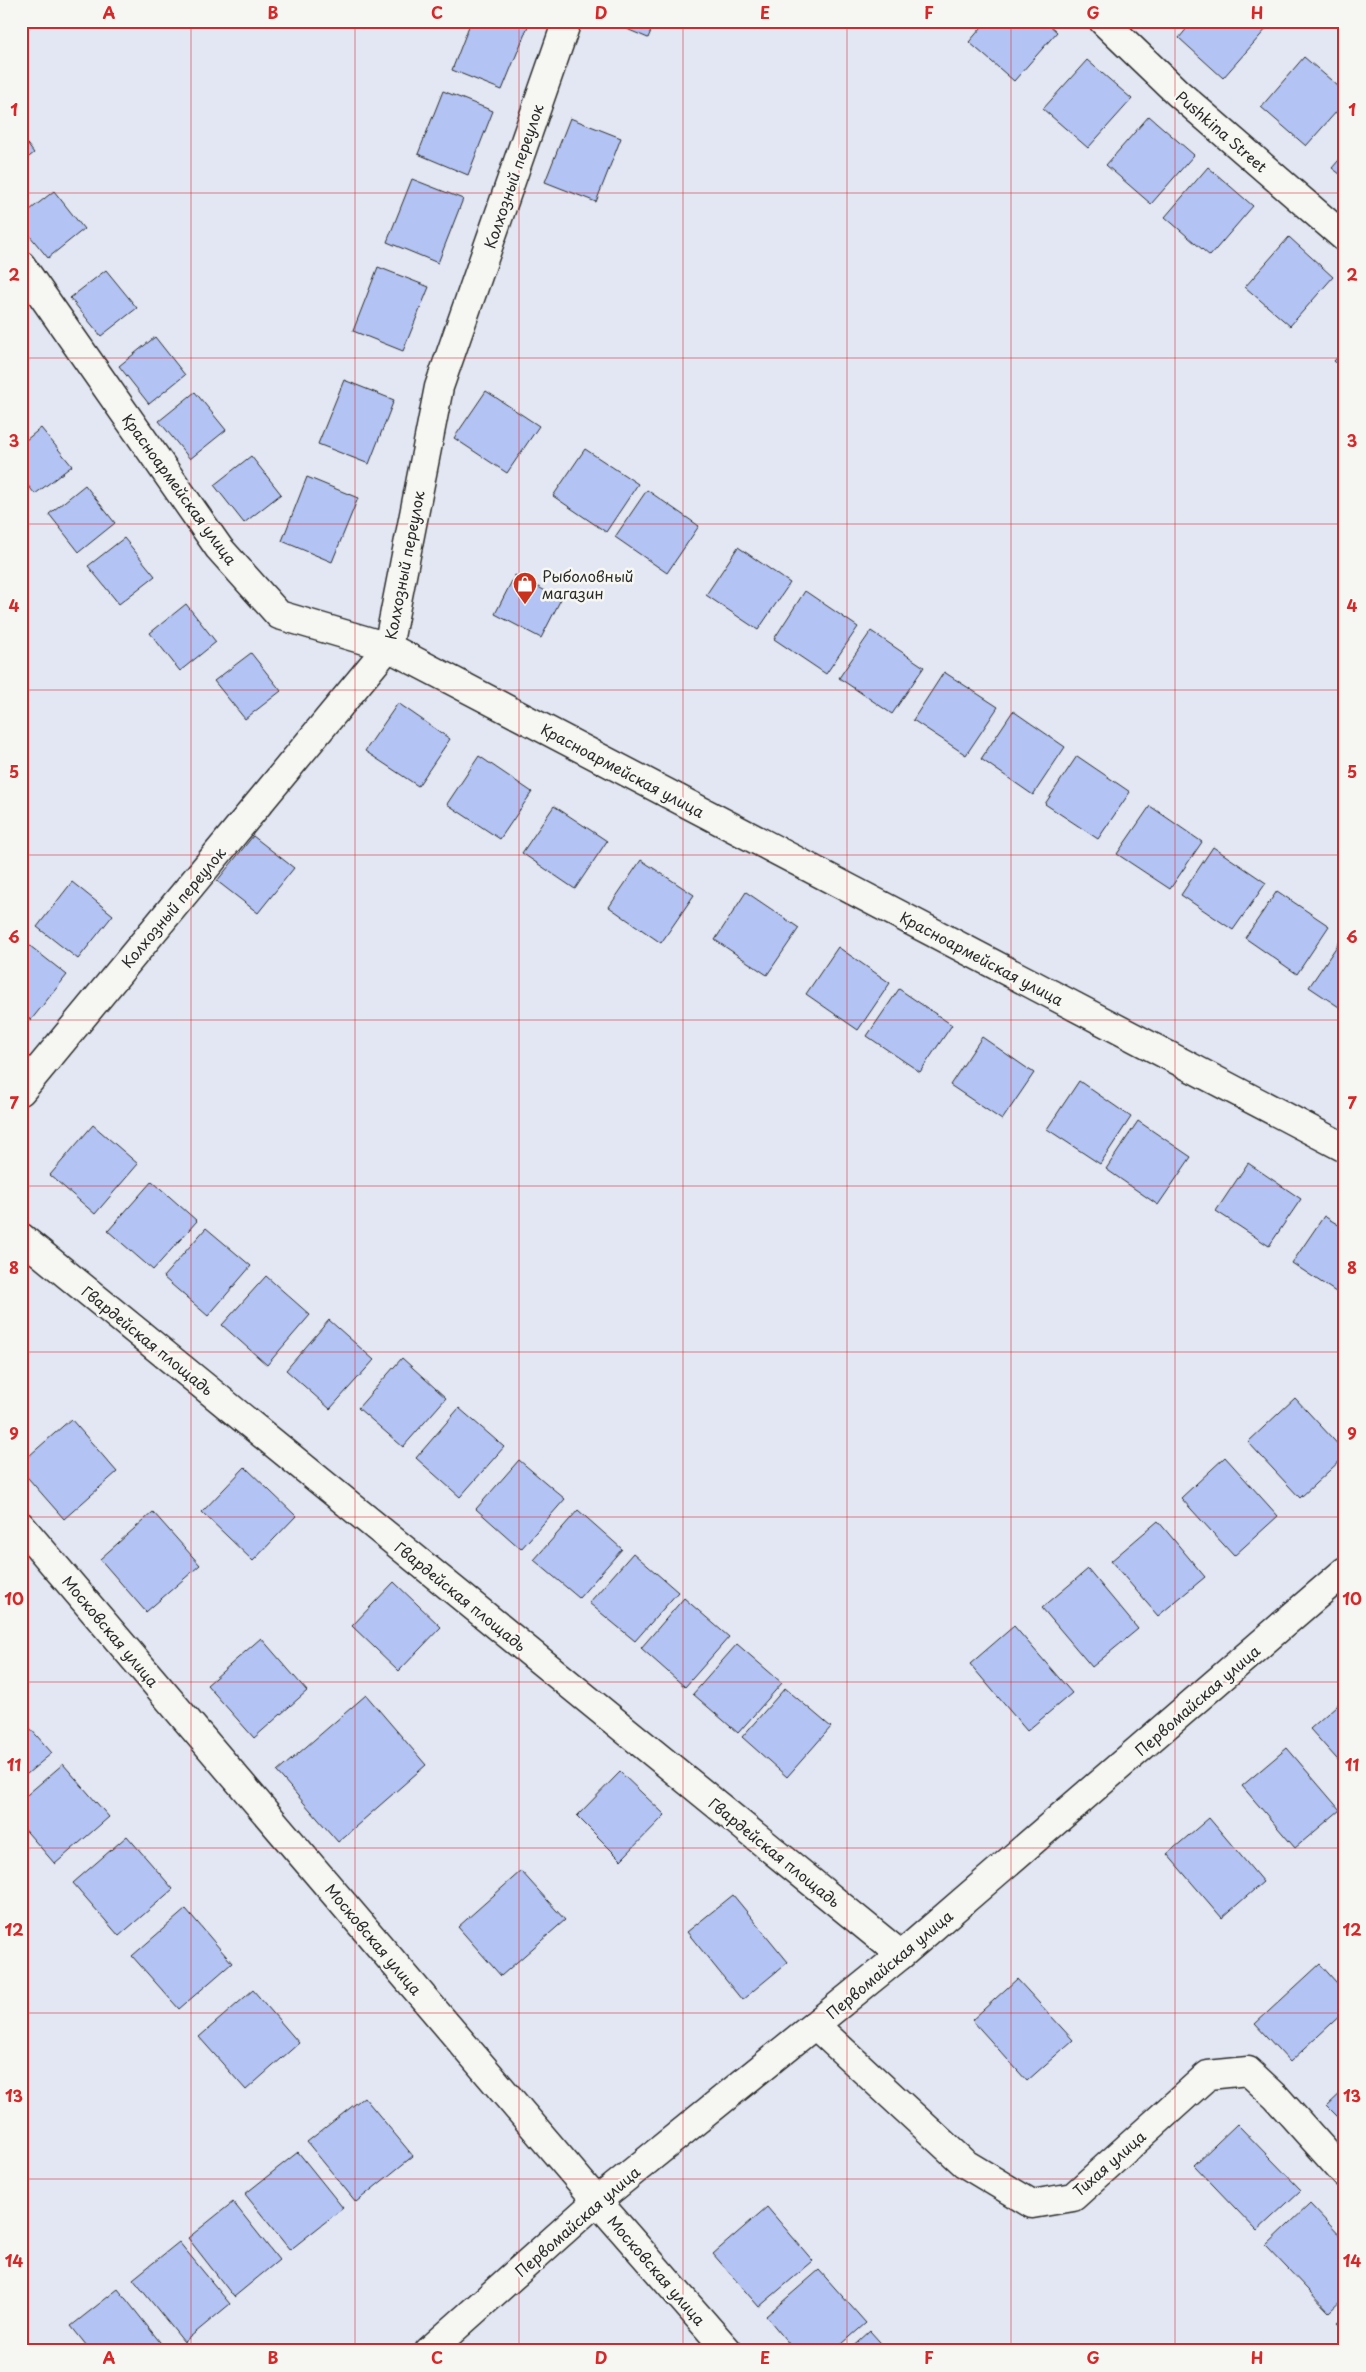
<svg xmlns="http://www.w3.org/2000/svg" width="1366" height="2372" font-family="'Playpen Sans',sans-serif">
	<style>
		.building { fill: #b3c4f4; stroke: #2b2b2b }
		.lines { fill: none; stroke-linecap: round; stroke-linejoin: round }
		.street-casing { stroke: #2b2b2b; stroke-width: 31 }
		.street { stroke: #f6f6f2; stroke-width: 28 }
		.grid { fill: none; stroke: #d62828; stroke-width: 1; stroke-opacity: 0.55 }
		.labels { text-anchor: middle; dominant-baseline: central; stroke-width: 5; stroke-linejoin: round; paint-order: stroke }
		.street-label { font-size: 15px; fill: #2b2b2b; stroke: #f6f6f2 }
		.poi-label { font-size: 15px; fill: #2b2b2b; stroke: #f6f6f2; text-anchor: start }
		.neatline { fill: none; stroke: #d62828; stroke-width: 2 }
		.grid-label { font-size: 16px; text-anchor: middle; font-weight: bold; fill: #d62828 }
	</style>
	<rect width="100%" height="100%" fill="#e2e7f3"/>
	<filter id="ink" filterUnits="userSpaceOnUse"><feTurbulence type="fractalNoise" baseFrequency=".02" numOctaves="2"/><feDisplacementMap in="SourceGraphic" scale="10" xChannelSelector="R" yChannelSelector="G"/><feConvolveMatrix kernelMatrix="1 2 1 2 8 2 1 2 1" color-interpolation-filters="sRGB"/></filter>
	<g filter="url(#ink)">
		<g class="building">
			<polygon points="471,21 516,21 528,26 502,90 452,70"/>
			<polygon points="608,21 655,21 648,38"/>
			<polygon points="987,21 1045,21 1057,32 1014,81 969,42"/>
			<polygon points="1193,21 1260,21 1267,28 1223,78 1179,38"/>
			<polygon points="1304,57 1345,92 1345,102 1306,146 1261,107"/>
			<polygon points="1087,60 1132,99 1088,148 1043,109"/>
			<polygon points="443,91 493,111 468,175 418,154"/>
			<polygon points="1149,116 1194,155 1151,204 1106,165"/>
			<polygon points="570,118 621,138 596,202 545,182"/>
			<polygon points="21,136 34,153 21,163"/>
			<polygon points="1345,153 1345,178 1332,168"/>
			<polygon points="1208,167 1253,206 1210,256 1165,217"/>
			<polygon points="412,179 463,199 438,263 387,242"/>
			<polygon points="54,191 84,229 48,258 21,225 21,217"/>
			<polygon points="1289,237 1333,277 1290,326 1245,287"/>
			<polygon points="378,267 429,287 403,351 353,331"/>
			<polygon points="106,270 137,308 101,336 70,298"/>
			<polygon points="155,337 185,375 149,404 119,366"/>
			<polygon points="1345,349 1345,371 1334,361"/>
			<polygon points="344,380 394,400 369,464 318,444"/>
			<polygon points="486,391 539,426 507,473 454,438"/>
			<polygon points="195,392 226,430 190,459 159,421"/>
			<polygon points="41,428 72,466 35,494 21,477 21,444"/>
			<polygon points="585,449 638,484 606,532 553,496"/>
			<polygon points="251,456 281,494 244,523 214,485"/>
			<polygon points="307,477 358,498 332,562 282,541"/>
			<polygon points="85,485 115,523 79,552 49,514"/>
			<polygon points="647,490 699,526 667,573 615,537"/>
			<polygon points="124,538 155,576 119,604 88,566"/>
			<polygon points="738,547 790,583 758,630 706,595"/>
			<polygon points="515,575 561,599 541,638 495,614"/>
			<polygon points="805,591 858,627 826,674 774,639"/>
			<polygon points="186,604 216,642 180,671 150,633"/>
			<polygon points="871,631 924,667 892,714 839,678"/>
			<polygon points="251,653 281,691 245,719 214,681"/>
			<polygon points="944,672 998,707 966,755 913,720"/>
			<polygon points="398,703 450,739 418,786 365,751"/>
			<polygon points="1013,711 1065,747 1033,795 981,759"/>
			<polygon points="479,756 532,792 500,839 447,804"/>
			<polygon points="1077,756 1130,792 1098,839 1045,804"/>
			<polygon points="554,806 607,841 575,889 522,853"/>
			<polygon points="1150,806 1202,842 1170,889 1117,854"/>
			<polygon points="253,836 294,868 258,913 217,881"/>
			<polygon points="1213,847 1266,883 1233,930 1181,895"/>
			<polygon points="641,860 694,895 661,943 609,907"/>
			<polygon points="72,882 113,915 78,959 37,927"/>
			<polygon points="1277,891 1329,926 1297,974 1245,938"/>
			<polygon points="746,892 799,928 767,975 715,940"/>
			<polygon points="1341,940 1345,942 1345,1011 1309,987"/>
			<polygon points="25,942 67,975 31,1020 21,1012 21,947"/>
			<polygon points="838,947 890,983 858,1030 806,994"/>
			<polygon points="899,989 952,1025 920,1072 867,1036"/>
			<polygon points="982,1037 1034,1073 1002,1120 950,1085"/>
			<polygon points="1079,1081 1131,1117 1100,1164 1047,1129"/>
			<polygon points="1138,1121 1191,1157 1158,1205 1106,1169"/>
			<polygon points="93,1125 138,1164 95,1214 50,1175"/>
			<polygon points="1248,1163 1301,1199 1269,1246 1216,1211"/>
			<polygon points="152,1181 197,1221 153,1270 108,1231"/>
			<polygon points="1324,1216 1345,1229 1345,1298 1292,1263"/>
			<polygon points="206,1228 251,1266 208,1316 163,1277"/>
			<polygon points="266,1276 310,1315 267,1365 222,1325"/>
			<polygon points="329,1320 374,1360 330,1409 286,1370"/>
			<polygon points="402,1358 446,1398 403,1447 358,1408"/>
			<polygon points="1295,1398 1345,1452 1345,1456 1300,1498 1248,1442"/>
			<polygon points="459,1408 504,1447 460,1497 416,1458"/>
			<polygon points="71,1419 117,1472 64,1519 21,1470 21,1463"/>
			<polygon points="1225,1457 1278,1516 1234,1556 1181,1498"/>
			<polygon points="519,1460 565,1499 521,1549 476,1509"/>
			<polygon points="245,1467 296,1516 253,1561 202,1512"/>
			<polygon points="578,1510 622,1549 579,1598 534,1560"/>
			<polygon points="153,1512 200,1565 146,1612 100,1559"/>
			<polygon points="1158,1521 1205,1577 1158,1616 1111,1561"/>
			<polygon points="633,1553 678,1592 635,1641 589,1603"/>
			<polygon points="1088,1569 1138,1629 1092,1667 1042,1608"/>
			<polygon points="394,1582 441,1627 399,1671 352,1626"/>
			<polygon points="684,1598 729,1637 685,1687 641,1648"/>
			<polygon points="1014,1626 1072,1693 1027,1731 970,1664"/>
			<polygon points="261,1638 307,1691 254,1738 207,1685"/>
			<polygon points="737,1644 782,1683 738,1733 693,1694"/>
			<polygon points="785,1688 831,1727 787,1777 742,1737"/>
			<polygon points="366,1695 426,1765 338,1842 277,1772"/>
			<polygon points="1345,1698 1345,1768 1310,1729"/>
			<polygon points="21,1718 52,1753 21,1779"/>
			<polygon points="1287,1748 1340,1810 1295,1848 1242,1786"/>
			<polygon points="63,1764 109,1817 55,1864 21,1825 21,1800"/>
			<polygon points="620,1772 665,1815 621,1860 577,1816"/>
			<polygon points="1209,1818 1263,1882 1222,1918 1167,1854"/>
			<polygon points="127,1836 173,1889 119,1936 73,1883"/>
			<polygon points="521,1871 565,1920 501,1976 458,1927"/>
			<polygon points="733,1895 788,1962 742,2000 687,1932"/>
			<polygon points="186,1909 232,1963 179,2009 132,1956"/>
			<polygon points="1320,1964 1345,1992 1345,2011 1290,2062 1255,2024"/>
			<polygon points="1017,1979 1073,2040 1027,2081 972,2020"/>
			<polygon points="253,1990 299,2043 246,2090 199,2037"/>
			<polygon points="1345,2089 1345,2124 1327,2106"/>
			<polygon points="364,2097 413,2156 356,2202 307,2142"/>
			<polygon points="1237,2124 1301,2190 1257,2231 1194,2165"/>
			<polygon points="298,2152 343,2208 290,2250 245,2194"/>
			<polygon points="233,2202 279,2260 234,2297 188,2238"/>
			<polygon points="1310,2204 1345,2241 1345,2297 1329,2312 1266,2246"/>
			<polygon points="767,2207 813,2261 759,2307 713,2254"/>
			<polygon points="179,2242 230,2304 184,2342 133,2279"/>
			<polygon points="819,2270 866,2323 834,2351 795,2351 766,2316"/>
			<polygon points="118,2289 167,2351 91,2351 71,2326"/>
			<polygon points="1345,2315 1345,2330 1337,2322"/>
			<polygon points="870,2331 888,2351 848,2351"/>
		</g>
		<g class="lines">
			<defs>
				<g id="street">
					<polyline points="1103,21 1178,93 1345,238"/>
					<polyline points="21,265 219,548 279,615 388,647 1345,1148"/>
					<polyline points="21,1091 388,647 439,387 567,21"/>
					<polyline points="21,1237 901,1955"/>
					<polyline points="21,1526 597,2201 728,2351"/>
					<polyline points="815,2025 964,2163 1032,2204 1073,2197 1208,2075 1248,2071 1276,2097 1345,2174"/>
					<polyline points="429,2351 597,2201 901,1955 1345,1571"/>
				</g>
			</defs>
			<use href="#street" class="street-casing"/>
			<use href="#street" class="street"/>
		</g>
	</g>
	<path class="grid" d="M 191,21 L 191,2351M 355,21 L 355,2351M 519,21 L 519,2351M 683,21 L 683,2351M 847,21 L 847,2351M 1011,21 L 1011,2351M 1175,21 L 1175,2351M 21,193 L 1345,193M 21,358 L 1345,358M 21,524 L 1345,524M 21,690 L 1345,690M 21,855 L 1345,855M 21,1020 L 1345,1020M 21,1186 L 1345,1186M 21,1352 L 1345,1352M 21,1517 L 1345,1517M 21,1682 L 1345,1682M 21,1848 L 1345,1848M 21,2013 L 1345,2013M 21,2179 L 1345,2179"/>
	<defs>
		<symbol id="shop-pin" viewBox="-11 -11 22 30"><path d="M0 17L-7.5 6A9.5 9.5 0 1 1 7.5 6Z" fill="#c8321e" stroke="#f6f6f2"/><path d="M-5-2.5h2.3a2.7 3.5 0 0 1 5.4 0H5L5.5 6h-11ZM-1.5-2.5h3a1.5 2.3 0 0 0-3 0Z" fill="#fff"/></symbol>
	</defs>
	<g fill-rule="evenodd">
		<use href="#shop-pin" x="511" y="570" width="28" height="38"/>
	</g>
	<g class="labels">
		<g class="street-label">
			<text transform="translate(1222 131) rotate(41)">Pushkina Street</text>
			<text transform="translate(513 176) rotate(-71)">Колхозный переулок</text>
			<text transform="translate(180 489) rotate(54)">Красноармейская улица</text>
			<text transform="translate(404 565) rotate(-79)">Колхозный переулок</text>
			<text transform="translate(623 770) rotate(28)">Красноармейская улица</text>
			<text transform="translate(173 907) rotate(-50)">Колхозный переулок</text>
			<text transform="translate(982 958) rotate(28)">Красноармейская улица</text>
			<text transform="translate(148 1340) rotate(39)">Гвардейская площадь</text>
			<text transform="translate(461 1596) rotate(39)">Гвардейская площадь</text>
			<text transform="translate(111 1631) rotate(50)">Московская улица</text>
			<text transform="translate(1197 1700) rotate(-41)">Первомайская улица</text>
			<text transform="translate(775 1852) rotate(39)">Гвардейская площадь</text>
			<text transform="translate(374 1939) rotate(50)">Московская улица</text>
			<text transform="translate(889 1964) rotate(-40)">Первомайская улица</text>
			<text transform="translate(1109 2163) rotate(-41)">Тихая улица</text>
			<text transform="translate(577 2221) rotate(-41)">Первомайская улица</text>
			<text transform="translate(657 2270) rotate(49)">Московская улица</text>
		</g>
		<g class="poi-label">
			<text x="542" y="575">Рыболовный<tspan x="542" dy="17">магазин</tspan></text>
		</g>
	</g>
	<rect width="1366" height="2372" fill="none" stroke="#f6f6f2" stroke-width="55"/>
	<rect x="28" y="28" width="1310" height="2316" class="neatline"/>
	<g class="grid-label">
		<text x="109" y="19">A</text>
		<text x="273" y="19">B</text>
		<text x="437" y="19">C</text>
		<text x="601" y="19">D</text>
		<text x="765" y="19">E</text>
		<text x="929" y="19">F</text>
		<text x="1093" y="19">G</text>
		<text x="1257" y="19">H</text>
		<text x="14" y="116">1</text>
		<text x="1352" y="116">1</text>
		<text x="14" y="281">2</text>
		<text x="1352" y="281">2</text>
		<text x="14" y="447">3</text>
		<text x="1352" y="447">3</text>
		<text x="14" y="612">4</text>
		<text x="1352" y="612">4</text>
		<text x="14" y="778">5</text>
		<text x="1352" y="778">5</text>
		<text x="14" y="943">6</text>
		<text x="1352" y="943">6</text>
		<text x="14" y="1109">7</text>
		<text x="1352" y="1109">7</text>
		<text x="14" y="1274">8</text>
		<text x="1352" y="1274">8</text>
		<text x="14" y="1440">9</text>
		<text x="1352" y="1440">9</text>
		<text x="14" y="1605">10</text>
		<text x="1352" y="1605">10</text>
		<text x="14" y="1771">11</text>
		<text x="1352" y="1771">11</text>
		<text x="14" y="1936">12</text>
		<text x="1352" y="1936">12</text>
		<text x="14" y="2102">13</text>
		<text x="1352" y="2102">13</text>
		<text x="14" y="2267">14</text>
		<text x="1352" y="2267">14</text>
		<text x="109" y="2364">A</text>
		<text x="273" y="2364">B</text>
		<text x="437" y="2364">C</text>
		<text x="601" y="2364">D</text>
		<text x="765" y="2364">E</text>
		<text x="929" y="2364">F</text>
		<text x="1093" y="2364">G</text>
		<text x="1257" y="2364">H</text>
	</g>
</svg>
